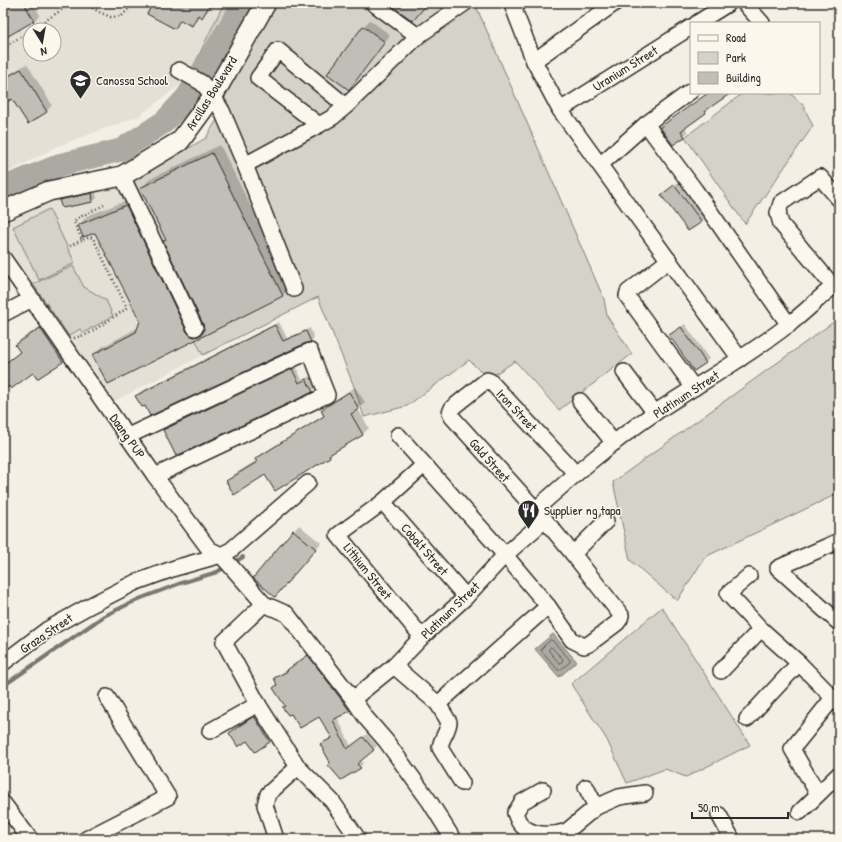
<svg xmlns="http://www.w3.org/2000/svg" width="842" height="842" font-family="'Patrick Hand',sans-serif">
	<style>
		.built { fill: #e4e0d6; fill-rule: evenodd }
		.green { fill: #d5d2c9; stroke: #807e7a }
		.water { fill: #aca9a2; stroke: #787772 }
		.shadow { fill: #0003 }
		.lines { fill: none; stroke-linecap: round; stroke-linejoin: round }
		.shore { stroke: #5f5d5b; stroke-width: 1 }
		.stream { stroke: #787772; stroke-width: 4 }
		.river { stroke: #aca9a2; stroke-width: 23 }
		.building { fill: #c0beb6; stroke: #2b2b2b }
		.minor-casing { stroke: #2b2b2b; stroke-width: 18 }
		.major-casing { stroke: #2b2b2b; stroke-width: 22 }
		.path { stroke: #2b2b2b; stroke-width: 2.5; stroke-dasharray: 1 3; stroke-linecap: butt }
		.minor { stroke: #fbf7ec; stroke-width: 15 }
		.major { stroke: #fbf7ec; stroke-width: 19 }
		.labels { text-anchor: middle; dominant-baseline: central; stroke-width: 3; stroke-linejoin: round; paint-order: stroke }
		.street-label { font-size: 13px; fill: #2b2b2b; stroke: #fbf7ec }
		.poi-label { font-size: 13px; fill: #2b2b2b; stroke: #fbf7ec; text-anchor: start }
	</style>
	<rect width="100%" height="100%" fill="#f3efe4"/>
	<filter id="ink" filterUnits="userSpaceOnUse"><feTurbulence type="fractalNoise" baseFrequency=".025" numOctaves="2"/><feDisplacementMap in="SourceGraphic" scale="8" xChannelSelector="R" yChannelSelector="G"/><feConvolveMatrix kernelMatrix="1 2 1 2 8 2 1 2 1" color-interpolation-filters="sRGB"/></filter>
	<g filter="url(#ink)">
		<g class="built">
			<path d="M 3,3 L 224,3 L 196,61 L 180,85 L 139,116 L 58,146 L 3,175 ZM 30,30 L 54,30 L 54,54 L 30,54 Z"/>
			<polygon points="119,188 203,355 115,401 3,242 3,229 13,218 45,203 60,198"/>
		</g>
		<g class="green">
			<polygon points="224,3 262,3 222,69 213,68 196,61"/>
			<polygon points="274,3 480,3 476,6 604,299 607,316 632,354 559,410 515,361 494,375 482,373 469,360 407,406 364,417 355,389 318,297 203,355 119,188 206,138 222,111 228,84"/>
			<polygon points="743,93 790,93 803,105 813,126 745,224 685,137"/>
			<polygon points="49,209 75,263 39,280 13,227"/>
			<polygon points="73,266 84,287 106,300 113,316 83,333 80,329 69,336 33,284"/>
			<polygon points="839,318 839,493 705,557 677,601 630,560 613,482"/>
			<polygon points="662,607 750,745 686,777 665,769 627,783 607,740 571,684"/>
		</g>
		<polygon class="water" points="553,634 577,662 559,677 535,649"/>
		<g class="shadow">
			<polygon points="3,3 33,3 40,15 34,21 3,38"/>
			<polygon points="119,3 127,3 123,7"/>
			<polygon points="155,3 212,3 208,11 202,16 200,15 192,25 182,19 174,28"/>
			<polygon points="370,20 390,35 354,83 348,89 328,74 364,26"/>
			<polygon points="27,64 52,105 47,111 28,122 12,97 3,103 3,78"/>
			<polygon points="708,93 729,93 684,127 688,132 684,136 661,128"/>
			<polygon points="220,145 291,287 282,296 109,383 93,355 102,347 139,327 141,321 95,232 79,225 87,216 135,197 198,327 205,328 204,324 166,240 141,188 150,179"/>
			<polygon points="678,182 705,217 701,221 662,195"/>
			<polygon points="95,190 97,198 93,201 60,200 64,197"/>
			<polygon points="3,268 7,276 3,280"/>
			<polygon points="3,292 6,298 3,302"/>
			<polygon points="279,322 287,338 310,328 314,338 311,341 306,342 145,404 137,396 140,392"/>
			<polygon points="46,323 68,356 63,361 37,377 34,372 3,389 3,364 20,352 16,345 21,339"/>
			<polygon points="685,324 709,359 694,370 670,335"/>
			<polygon points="296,366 302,380 310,376 316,387 312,391 164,430 167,426"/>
			<polygon points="355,387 365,402 358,409 369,428 363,434 336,450 330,456 266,474 227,482 233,475 257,460 263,453 325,415 322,411 328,404"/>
			<polygon points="299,525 321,543 281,589 294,531"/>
			<polygon points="312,652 353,707 350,710 337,717 351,746 367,734 377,746 360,760 363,763 360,767 331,762 322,744 332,737 320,716 285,706 275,678"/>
			<polygon points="260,711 276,735 270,741 255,751 248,739 230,733 236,727"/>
		</g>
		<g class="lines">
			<g class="shore">
				<polygon points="551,640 553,641 570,660 570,662 560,670 558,670 541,650 542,648"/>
				<polygon points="551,647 563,659 561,663 559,663 549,651 549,649"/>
			</g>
			<g class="stream">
				<polyline points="233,563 243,557"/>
				<polyline points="3,686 104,616 139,599 181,583 217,572 227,566"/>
			</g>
			<polyline class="river" points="3,188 63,164 121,150 164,122 187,97 244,3"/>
		</g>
		<g class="building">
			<polygon points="3,3 24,3 34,21 3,39"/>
			<polygon points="153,3 211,3 202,18 198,15 192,26 180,20 175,29 147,14"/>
			<polygon points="388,3 428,3 413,21"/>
			<polygon points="363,26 385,42 349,90 327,74"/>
			<polygon points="21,69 47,112 28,124 12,99 3,104 3,79"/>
			<polygon points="708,93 731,93 705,111 706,113 681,131 685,137 673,145 660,127"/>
			<polygon points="212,153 283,296 108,384 92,355 136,332 140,321 95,233 83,237 78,225 126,205 187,332 190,335 194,337 199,336 203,333 204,329 203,324 163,241 166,240 140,188"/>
			<polygon points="674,185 702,222 688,231 661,195"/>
			<polygon points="92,193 93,202 62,208 59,200"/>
			<polygon points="275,325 283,341 306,331 311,342 306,343 150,416 145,406 142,407 135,396"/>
			<polygon points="681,327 706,363 694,371 669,335"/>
			<polygon points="40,328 63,362 37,379 33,373 11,389 9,386 3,391 3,365 20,352 15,345"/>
			<polygon points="292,369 299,383 306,379 313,392 176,456 163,430"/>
			<polygon points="349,392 359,409 351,414 363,435 329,455 330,457 275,491 265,475 234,495 226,481 257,462 255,459 324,416 321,410"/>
			<polygon points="293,530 316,549 275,597 253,578"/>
			<polygon points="308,655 350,711 333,720 347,749 363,737 374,750 357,764 361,768 341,780 328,765 330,762 320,744 332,738 319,717 300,728 291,714 288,715 282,707 285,706 273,688 277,685 274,678 288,671 287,670"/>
			<polygon points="254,716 270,742 255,752 247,741 238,747 229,733"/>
		</g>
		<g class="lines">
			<defs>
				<g id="minor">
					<polyline points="373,3 418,36 465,3"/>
					<polyline points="519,3 513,7 534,61 560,110 740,359"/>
					<polyline points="744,3 762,23"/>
					<polyline points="697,23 729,3"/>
					<polyline points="534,61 615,3"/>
					<polyline points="179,70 202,83 213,96 222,111 245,165 294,289"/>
					<polyline points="346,106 278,50 258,78 319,125 333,117 346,106 418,36"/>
					<polyline points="560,110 691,27"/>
					<polyline points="646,124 695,190 789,325"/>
					<polyline points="245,165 319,125"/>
					<polyline points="600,165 646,124 691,91"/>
					<polyline points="122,176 195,328"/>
					<polyline points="3,258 155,476 209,549 221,555 264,604 287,614 353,699 366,718 386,741 430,802 453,839"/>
					<polyline points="669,260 628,292 627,296 694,388"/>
					<polyline points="833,286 781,224 778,213 781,203 820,177 839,199"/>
					<polyline points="3,314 32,299"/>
					<polyline points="624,372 655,413"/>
					<polyline points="580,401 614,443"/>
					<polyline points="398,435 505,555 548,606 572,640 584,646 589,644 617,623 620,619 621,615 573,554"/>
					<polyline points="128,436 310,351 327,395 155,476"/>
					<polyline points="576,474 490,381 487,380 452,408 450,413 452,417 545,520 573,554 606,521"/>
					<polyline points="383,502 466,597"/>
					<path d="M 536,509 C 574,475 613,441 656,412 C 700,383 747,357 788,325 C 806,312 821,295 839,282"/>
					<polyline points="839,541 778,568 839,623"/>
					<polyline points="749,576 728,594 761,629 799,663 839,704"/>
					<polyline points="264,604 224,642 258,704 298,767 332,801 358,839"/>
					<polyline points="422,637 338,535 383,502 424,465"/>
					<polyline points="3,663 48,629 91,605 134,583 175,568 221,555 231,550 308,483"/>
					<path d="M 394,666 L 438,704 L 449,722 C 448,732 441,738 440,748 L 462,783"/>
					<polyline points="721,671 761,629"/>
					<polyline points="353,699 394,666 422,637 466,597 505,555 545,520"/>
					<polyline points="438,704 548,606"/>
					<polyline points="747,719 799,663"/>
					<polyline points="210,731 258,704"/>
					<polyline points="586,787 596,807 619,797 645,793"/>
					<path d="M 543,790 L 522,802 L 515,813 C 516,815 517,819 519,822 C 529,837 552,836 567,831"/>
					<polyline points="818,794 792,749 833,698"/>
					<polyline points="3,803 30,839"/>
					<polyline points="800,812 839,774"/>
					<polyline points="719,815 732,839"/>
					<polyline points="86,839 168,797 107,697"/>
					<polyline points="276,839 265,805 268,794 298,767"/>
					<polyline points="568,839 567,831 596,807"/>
				</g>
				<polyline id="major" points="3,211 49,191 122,176 180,141 213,96 266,3"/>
			</defs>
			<use href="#minor" class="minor-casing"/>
			<use href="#major" class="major-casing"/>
			<g class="path">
				<polyline points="86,3 99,12 111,17 122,16 134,3"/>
				<polyline points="31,30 66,7 76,3"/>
				<polyline points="3,48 30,31"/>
				<polyline points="70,246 82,240"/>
				<polyline points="74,338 88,334 126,309 126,306 93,238 90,237 82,240 74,222 76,219 104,205"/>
			</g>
			<use href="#minor" class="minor"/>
			<use href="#major" class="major"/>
		</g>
	</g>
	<defs>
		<symbol id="school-pin" viewBox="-11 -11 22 30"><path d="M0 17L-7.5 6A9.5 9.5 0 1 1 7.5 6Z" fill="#2b2b2b" stroke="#fbf7ec"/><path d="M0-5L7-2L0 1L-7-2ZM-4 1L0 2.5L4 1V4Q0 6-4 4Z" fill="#fff"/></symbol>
		<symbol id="restaurant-pin" viewBox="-11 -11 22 30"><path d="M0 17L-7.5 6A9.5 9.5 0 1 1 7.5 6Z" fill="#2b2b2b" stroke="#fbf7ec"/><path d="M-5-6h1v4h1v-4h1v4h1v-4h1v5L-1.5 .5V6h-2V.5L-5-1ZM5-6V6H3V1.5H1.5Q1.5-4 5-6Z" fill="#fff"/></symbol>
	</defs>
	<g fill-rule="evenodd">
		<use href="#school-pin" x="68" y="68" width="25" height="34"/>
		<use href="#restaurant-pin" x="516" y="498" width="25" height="34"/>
	</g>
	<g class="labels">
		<g class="street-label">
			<text transform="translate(625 68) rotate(-32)">Uranium Street</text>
			<text transform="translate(211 93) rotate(-58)">Arcillas Boulevard</text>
			<text transform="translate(686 394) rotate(-33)">Platinum Street</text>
			<text transform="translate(517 410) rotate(47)">Iron Street</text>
			<text transform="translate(128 436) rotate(55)">Daang PUP</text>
			<text transform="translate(490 460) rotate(48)">Gold Street</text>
			<text transform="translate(425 549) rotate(49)">Cobalt Street</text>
			<text transform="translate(368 571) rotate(51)">Lithium Street</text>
			<text transform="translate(450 610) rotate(-44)">Platinum Street</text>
			<text transform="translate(46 633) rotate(-34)">Graza Street</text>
		</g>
		<g class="poi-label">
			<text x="96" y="80">Canossa School</text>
			<text x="544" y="510">Supplier ng tapa</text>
		</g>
	</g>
	<rect width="842" height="842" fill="none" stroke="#fbf7ec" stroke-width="16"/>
	<rect x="8" y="8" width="826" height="826" fill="none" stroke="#2b2b2b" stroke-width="1.5" filter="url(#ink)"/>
	<rect x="690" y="22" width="130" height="72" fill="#fbf7ec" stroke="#a8a59f"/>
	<rect x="698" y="35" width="20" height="6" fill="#fbf7ec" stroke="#a8a59f"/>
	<text x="726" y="42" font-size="12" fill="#2b2b2b">Road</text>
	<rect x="698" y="52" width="20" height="12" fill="#d5d2c9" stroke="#a8a59f"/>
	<text x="726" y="62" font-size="12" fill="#2b2b2b">Park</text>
	<rect x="698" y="72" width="20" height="12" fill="#c0beb6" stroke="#a8a59f"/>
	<text x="726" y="82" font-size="12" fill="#2b2b2b">Building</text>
	<g transform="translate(42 42) rotate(169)"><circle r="19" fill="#fbf7ec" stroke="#a8a59f"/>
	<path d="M0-3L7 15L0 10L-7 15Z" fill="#2b2b2b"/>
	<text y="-6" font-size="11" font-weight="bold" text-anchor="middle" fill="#2b2b2b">N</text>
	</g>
	<path d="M692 812v6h96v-6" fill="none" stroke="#2b2b2b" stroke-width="2"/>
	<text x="698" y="812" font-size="12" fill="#2b2b2b" stroke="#fbf7ec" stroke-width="3" paint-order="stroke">50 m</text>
</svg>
